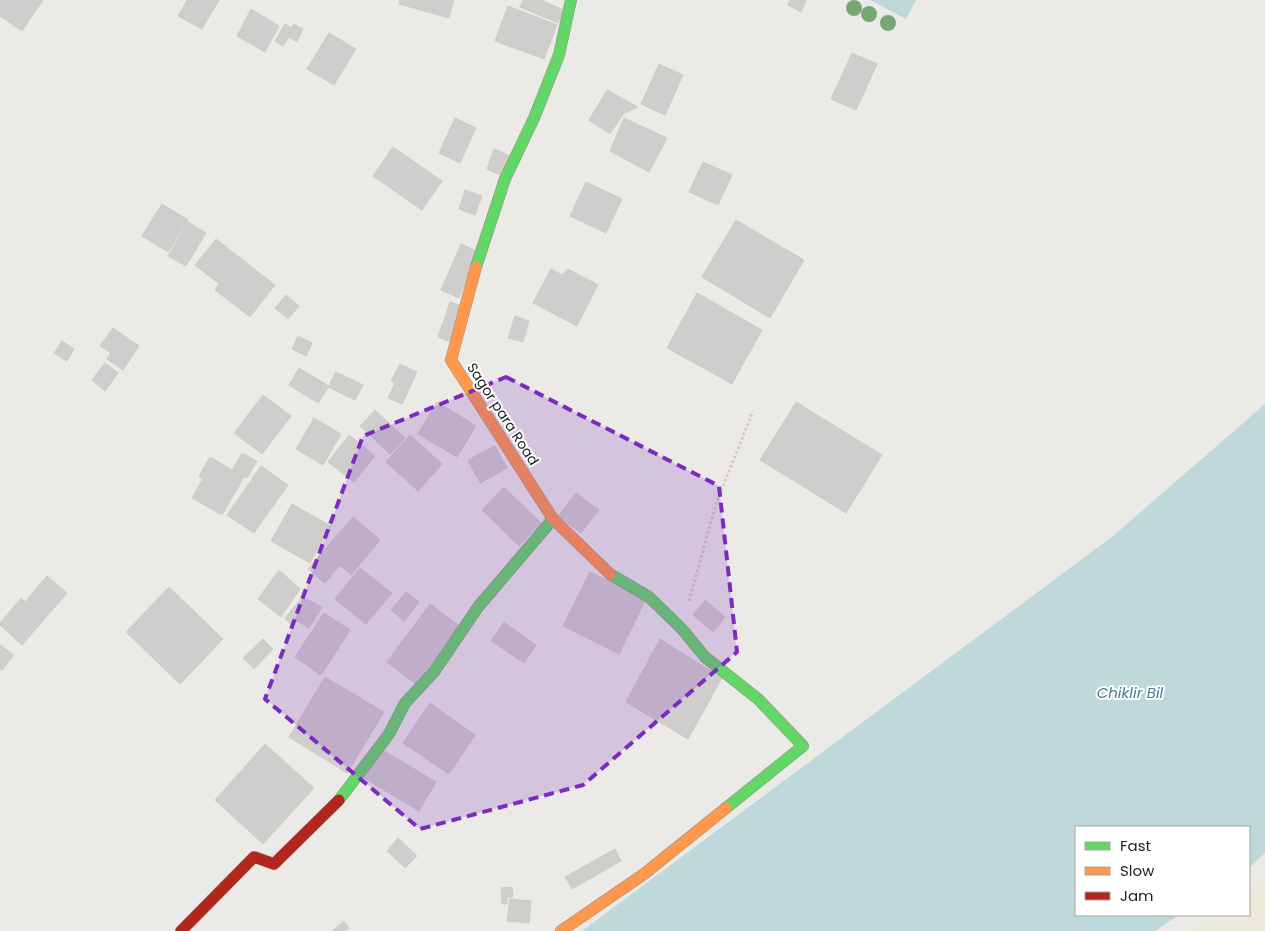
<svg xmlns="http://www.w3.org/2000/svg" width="1265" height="931" font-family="Poppins,sans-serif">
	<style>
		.farmland { fill: #ebeadb }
		.water { fill: #bed8db }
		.building { fill: #d0cecc; stroke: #cfcbc9 }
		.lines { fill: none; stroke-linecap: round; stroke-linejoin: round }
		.fast-casing { stroke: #949381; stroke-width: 12 }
		.slow-casing { stroke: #949381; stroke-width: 12 }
		.jam-casing { stroke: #949381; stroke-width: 12 }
		.path { stroke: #d5c8c7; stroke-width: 3; stroke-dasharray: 2.5 2.5; stroke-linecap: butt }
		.fast { stroke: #63d668; stroke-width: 11 }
		.slow { stroke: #ff974d; stroke-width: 11 }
		.jam { stroke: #b3261e; stroke-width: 11 }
		.tree { fill: #78a775 }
		.marked { fill: #7b2cbf; fill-opacity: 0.2; stroke: #7b2cbf; stroke-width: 4; stroke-dasharray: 10 6; stroke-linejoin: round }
		.labels { text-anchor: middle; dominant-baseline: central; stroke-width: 4; stroke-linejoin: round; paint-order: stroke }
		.street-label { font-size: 14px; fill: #1e1e1e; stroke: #fff }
		.water-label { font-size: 15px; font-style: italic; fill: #4e7894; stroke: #fff }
	</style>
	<rect width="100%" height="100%" fill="#eceae7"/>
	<polygon class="farmland" points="1265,874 1265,931 1192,931 1212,915 1249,915 1249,886"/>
	<g class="water">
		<polygon points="870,0 916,0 906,19"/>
		<polygon points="1265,404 1265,853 1249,868 1249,827 1076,827 1076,915 1179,915 1155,931 582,931 1113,536"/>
	</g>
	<g class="building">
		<polygon points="0,0 43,0 22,31 0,16"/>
		<polygon points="187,0 219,0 202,29 178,16"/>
		<polygon points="400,0 454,0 449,18 399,4"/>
		<polygon points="523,0 541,0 564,10 558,23 520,7"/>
		<polygon points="790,0 806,0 801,12 788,5"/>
		<polygon points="508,6 557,25 544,59 495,41"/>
		<polygon points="251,9 279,26 265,52 237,36"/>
		<polygon points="285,24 294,29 283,46 275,41"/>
		<polygon points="294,24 303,29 297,42 288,37"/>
		<polygon points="329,33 356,49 334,85 307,69"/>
		<polygon points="852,53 877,64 856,110 831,99"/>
		<polygon points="659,64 683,75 665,115 641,104"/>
		<polygon points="607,90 638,107 624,113 610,134 589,120"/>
		<polygon points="455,118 476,128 460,163 439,153"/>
		<polygon points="624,118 667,138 649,172 610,151"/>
		<polygon points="393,147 442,181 422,210 373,176"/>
		<polygon points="494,149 511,156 503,176 487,169"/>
		<polygon points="703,162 732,175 718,205 689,192"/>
		<polygon points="586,182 622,199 606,233 570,216"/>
		<polygon points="465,190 482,196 475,215 459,209"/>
		<polygon points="162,204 188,220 168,252 142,236"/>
		<polygon points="736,220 804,260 770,318 702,277"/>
		<polygon points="188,222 206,233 186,266 168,256"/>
		<polygon points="216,239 275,285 250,317 215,290 219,284 195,265"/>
		<polygon points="461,244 479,252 459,298 441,290"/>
		<polygon points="551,269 562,275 568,269 598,285 577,326 533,303"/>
		<polygon points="697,293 762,330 732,384 667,348"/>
		<polygon points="286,295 299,306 288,319 275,308"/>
		<polygon points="450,302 462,306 449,341 438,337"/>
		<polygon points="515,316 529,321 523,342 508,338"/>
		<polygon points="113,328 139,346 123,370 107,359 111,353 100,346"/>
		<polygon points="298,336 312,343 306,356 292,349"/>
		<polygon points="62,341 74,349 67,361 54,353"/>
		<polygon points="105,363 118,373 105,391 92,380"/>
		<polygon points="400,364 417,372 402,404 388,398 395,383 391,381"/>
		<polygon points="299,368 329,386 318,403 289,385"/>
		<polygon points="336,372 363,385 355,400 328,387"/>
		<polygon points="263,395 291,416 262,454 234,433"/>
		<polygon points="437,402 476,426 457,457 418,434"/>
		<polygon points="796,402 882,455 846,513 760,460"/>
		<polygon points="375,410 405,438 390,454 360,426"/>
		<polygon points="314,418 341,434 323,465 296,449"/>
		<polygon points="349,435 375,456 354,482 328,462"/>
		<polygon points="410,435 442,464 418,491 386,462"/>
		<polygon points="495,446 507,468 480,483 468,460"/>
		<polygon points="242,453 257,461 247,478 232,470"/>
		<polygon points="210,457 244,477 222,515 192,498 203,479 199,476"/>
		<polygon points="261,466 288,485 254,533 227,515"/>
		<polygon points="504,487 541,523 519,546 482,510"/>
		<polygon points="576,493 599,510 581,533 558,516"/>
		<polygon points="292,504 331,526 310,563 271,541"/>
		<polygon points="353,517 380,540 351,575 340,565 325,583 308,569"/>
		<polygon points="360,568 392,593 366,624 335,599"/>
		<polygon points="279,570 300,589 281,617 258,599"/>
		<polygon points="590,572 646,599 619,654 563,626"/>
		<polygon points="47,576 67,593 22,645 0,625 0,623 21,598 25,602"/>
		<polygon points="169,587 223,639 180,684 126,632"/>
		<polygon points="406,592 419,602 404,621 391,610"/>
		<polygon points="302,597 322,607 309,628 297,621 290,624 285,618"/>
		<polygon points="705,600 725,617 713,632 693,615"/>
		<polygon points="430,604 462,628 417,685 387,662"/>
		<polygon points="324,613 350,630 321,675 295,657"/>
		<polygon points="504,622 536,645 524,663 491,641"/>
		<polygon points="263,639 273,649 254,669 243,658"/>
		<polygon points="660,639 722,678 688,739 626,702"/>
		<polygon points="0,645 14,655 2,670 0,669"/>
		<polygon points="325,677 384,712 347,773 289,737"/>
		<polygon points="430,703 475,735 449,774 403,743"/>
		<polygon points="265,744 314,788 263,844 215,800"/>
		<polygon points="381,749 436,782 419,811 364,778"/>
		<polygon points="398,838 417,856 405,868 387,851"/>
		<polygon points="615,849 621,861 572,889 565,877"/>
		<polygon points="512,887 513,897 507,897 507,904 502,904 501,888"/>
		<polygon points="510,899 531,901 529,923 507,921"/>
		<polygon points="344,921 349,928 345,931 332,931"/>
	</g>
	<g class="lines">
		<defs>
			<g id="fast">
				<polyline points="476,267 505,179 534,118 559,55 571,0"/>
				<polyline points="610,574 649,597 682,629 705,657 758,699 803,746 726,808"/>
				<polyline points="339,800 389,734 405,703 434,672 478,607 553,519"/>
			</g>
			<g id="slow">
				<polyline points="476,267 451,360 553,519 610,574"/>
				<polyline points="561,931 644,874 726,808"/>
			</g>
			<polyline id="jam" points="181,931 254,857 274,864 339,800"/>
		</defs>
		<use href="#fast" class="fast-casing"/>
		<use href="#slow" class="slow-casing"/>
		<use href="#jam" class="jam-casing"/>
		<polyline class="path" points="689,601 716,504 753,411"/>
		<use href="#fast" class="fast"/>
		<use href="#slow" class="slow"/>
		<use href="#jam" class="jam"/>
	</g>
	<g class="tree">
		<circle cx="854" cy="8" r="8"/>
		<circle cx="869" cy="14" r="8"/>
		<circle cx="888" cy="23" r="8"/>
	</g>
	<path class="marked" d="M 506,377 L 719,486 L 737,652 L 583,785 L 420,829 L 265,699 L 363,436 Z"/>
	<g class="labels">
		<g class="street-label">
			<text transform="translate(503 414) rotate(57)">Sagor para Road</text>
		</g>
		<g class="water-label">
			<text x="1130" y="692">Chiklir Bil</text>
		</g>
	</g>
	<rect x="1075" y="826" width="175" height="90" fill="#ffffff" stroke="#a5a5a5"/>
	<rect x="1085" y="842" width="25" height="8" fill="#63d668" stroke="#a5a5a5"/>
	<text x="1120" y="851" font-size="15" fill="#1e1e1e">Fast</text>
	<rect x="1085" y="867" width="25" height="8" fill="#ff974d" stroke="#a5a5a5"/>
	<text x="1120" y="876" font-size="15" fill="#1e1e1e">Slow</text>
	<rect x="1085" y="892" width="25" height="8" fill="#b3261e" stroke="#a5a5a5"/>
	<text x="1120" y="901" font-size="15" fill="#1e1e1e">Jam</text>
</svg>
